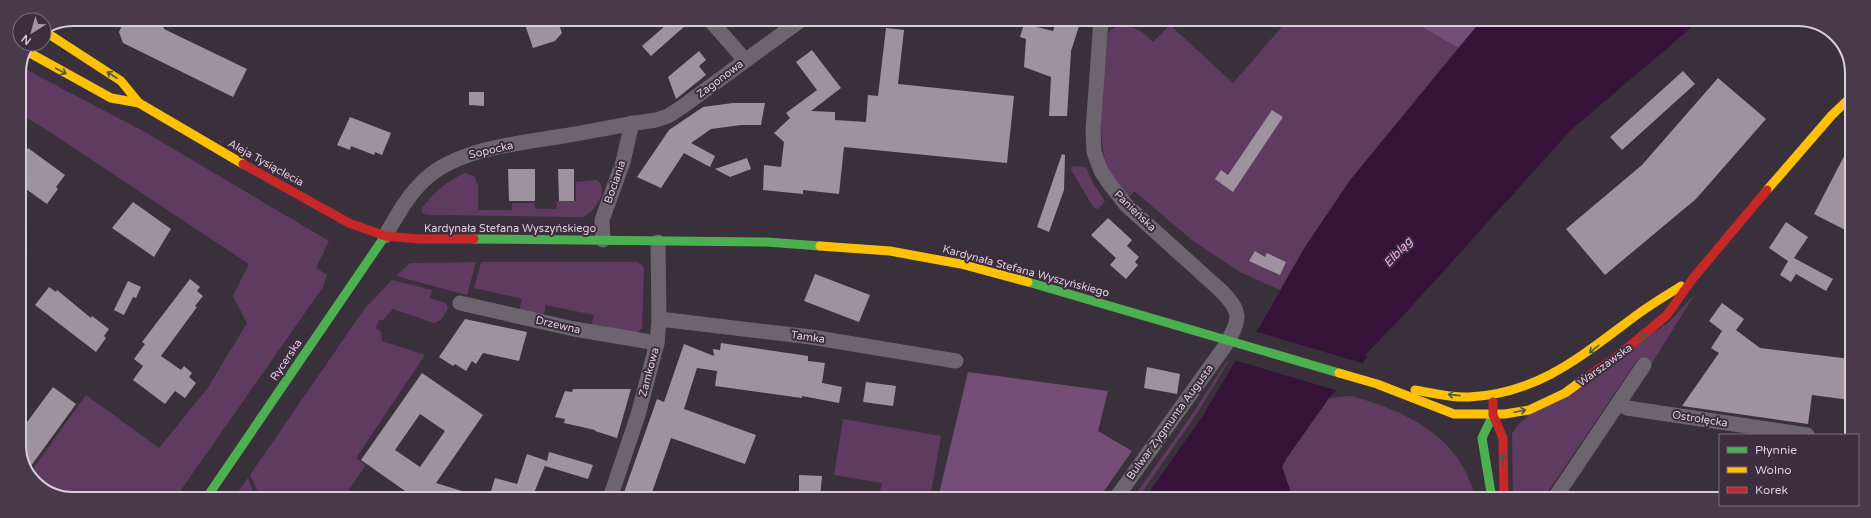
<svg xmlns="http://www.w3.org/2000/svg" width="1871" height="518" font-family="'Varela Round',sans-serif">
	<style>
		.green { fill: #603b61 }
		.forest { fill: #744e76 }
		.water { fill: #351338 }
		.pier { fill: #3a303b }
		.building { fill: #9e929f; fill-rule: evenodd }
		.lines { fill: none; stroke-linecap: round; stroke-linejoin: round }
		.street { stroke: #6d656d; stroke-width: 15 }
		.fast { stroke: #4caf50; stroke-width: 9 }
		.slow { stroke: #ffc107; stroke-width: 9 }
		.jam { stroke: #c62828; stroke-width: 9 }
		.oneway { stroke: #435a45 }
		.labels { text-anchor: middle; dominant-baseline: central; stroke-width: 4; stroke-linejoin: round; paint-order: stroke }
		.street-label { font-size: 11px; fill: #daceda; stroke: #3e2c3f }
		.water-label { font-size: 12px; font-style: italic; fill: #edadef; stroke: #3e2c3f }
		.rim { fill: none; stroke: #daceda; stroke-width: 2 }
	</style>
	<rect width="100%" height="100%" fill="#3a303b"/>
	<g class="green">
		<path d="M 1288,20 L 1410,20 L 1458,48 L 1351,179 L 1305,247 L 1280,290 L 1240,272 L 1193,241 L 1134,191 L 1129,197 C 1122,188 1114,180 1109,170 C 1093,135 1105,71 1108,33 C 1121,18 1142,29 1153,42 L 1170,25 L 1233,83 Z"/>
		<polygon points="21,67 143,131 329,241 316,268 327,275 323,287 176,497 59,497 32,481 29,474 86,395 159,448 207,389 247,323 233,296 249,264 56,136 19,113 19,72"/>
		<polygon points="1072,166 1086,167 1093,183 1105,201 1098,209 1094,208 1071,170"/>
		<path d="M 465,173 L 474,176 L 478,185 L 478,210 L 512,210 L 512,203 L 534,203 L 535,209 L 556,209 L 557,201 L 576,201 L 576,182 L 597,180 C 610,190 595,212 583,217 L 429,215 L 422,213 L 422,208 C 435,192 446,181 465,173 Z"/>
		<polygon points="476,262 467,295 396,276 410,263"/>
		<polygon points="481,262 638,262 644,267 642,329 633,334 591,328 594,315 546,305 543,318 519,312 522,299 474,288"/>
		<polygon points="392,280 432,290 430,298 446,303 448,308 441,320 434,323 393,309 383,320 379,320 376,328 381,332 382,341 425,355 356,458 366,465 343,498 260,497 250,475 365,308"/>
		<polygon points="1695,294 1650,366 1638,359 1543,499 1513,499 1512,433 1517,426 1528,416 1668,323"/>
		<polygon points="1227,361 1228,362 1198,412 1138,498 1133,498 1189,419"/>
		<path d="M 1351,396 C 1406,411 1462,437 1475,499 L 1293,498 L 1282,467 L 1286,459 L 1329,398 Z"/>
		<polygon points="843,419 941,436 930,498 879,498 882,483 834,475"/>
		<polygon points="248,478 255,497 234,497"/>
	</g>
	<g class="forest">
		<polygon points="1410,20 1482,20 1458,48"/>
		<polygon points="968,372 1108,391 1098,431 1132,451 1099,498 938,498"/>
	</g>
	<polygon class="water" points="1482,20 1487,24 1492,20 1699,21 1571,130 1403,316 1365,355 1367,357 1363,363 1329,398 1286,459 1282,467 1293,498 1145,498 1202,417 1233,365 1260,326 1305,247 1351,179"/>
	<polygon class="pier" points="1254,331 1365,364 1339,391 1234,360"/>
	<g class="building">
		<polygon points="125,19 160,19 164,29 247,69 233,97 123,43 119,32"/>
		<polygon points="523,19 557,19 562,33 555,41 533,48"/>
		<polygon points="672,20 680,20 686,25 651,56 642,46"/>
		<polygon points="1057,20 1081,20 1071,51 1067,116 1049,116 1051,77 1024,67 1026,39 1020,37 1024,24 1053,31"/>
		<polygon points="886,28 904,30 898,84 1014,96 1007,163 844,147 839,194 803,190 803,194 763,190 764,165 781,167 784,142 774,133 790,118 786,113 817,90 796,62 812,50 841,88 811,111 835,112 835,120 866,122 868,95 878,96"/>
		<polygon points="699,51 706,60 699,66 706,75 676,99 668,77"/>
		<polygon points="1683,71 1695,84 1622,150 1610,137"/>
		<polygon points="1718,78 1766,119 1696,199 1605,275 1566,229 1642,165"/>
		<polygon points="469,92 484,92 484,106 469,105"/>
		<polygon points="733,103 765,103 761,125 741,125 711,129 691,143 715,156 710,167 684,153 661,188 637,177 669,130 703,107"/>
		<polygon points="1272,110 1283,117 1233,192 1215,179 1221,170 1228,175"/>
		<polygon points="350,117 391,133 382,155 375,152 374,155 351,146 350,150 337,145"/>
		<polygon points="1852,141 1851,217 1851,233 1814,214"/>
		<polygon points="28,148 65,175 56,187 58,189 47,204 26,189 19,199 19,160"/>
		<polygon points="1062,154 1065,155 1064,190 1049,232 1037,227"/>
		<polygon points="747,158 751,169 730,177 715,169"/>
		<polygon points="508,169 535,169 535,201 509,201"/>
		<polygon points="558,169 574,169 574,201 559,201"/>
		<polygon points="133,202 171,229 154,257 112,228"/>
		<polygon points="1108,218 1132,240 1127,246 1139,257 1135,262 1138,265 1126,279 1110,265 1116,258 1091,235"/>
		<polygon points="1786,222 1808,237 1794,258 1833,279 1826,291 1796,274 1791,282 1780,275 1788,261 1769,248"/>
		<polygon points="1255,251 1265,257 1267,253 1286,262 1280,275 1249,261"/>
		<polygon points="815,274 870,295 859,322 804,301"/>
		<polygon points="190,279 200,287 197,291 203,296 195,306 197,307 161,356 181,370 184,366 192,373 189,377 196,383 185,398 175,391 165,404 133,380 143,366 134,359 145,344 142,342"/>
		<polygon points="128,281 141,287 136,298 133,297 124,315 114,310"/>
		<polygon points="49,287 56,292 57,290 91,318 92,316 109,329 104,336 106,338 96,352 35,305"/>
		<polygon points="1722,303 1744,319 1736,330 1760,348 1851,359 1850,400 1812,395 1808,424 1682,406 1719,353 1711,348 1722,331 1709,321"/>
		<polygon points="465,319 527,332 519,361 483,353 476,364 472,361 466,371 455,364 453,366 439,357"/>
		<polygon points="721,343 808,356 808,361 825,363 822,383 842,387 839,403 802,396 802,398 715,386 717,371 697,368 684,409 756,435 745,464 671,438 650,498 622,498 657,399 664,402 684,344 714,356 713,349 720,350"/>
		<polygon points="1147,367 1180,374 1177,394 1144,388"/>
		<path d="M 422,373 L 483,415 L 436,483 L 475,495 L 474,498 L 440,498 L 430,491 L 426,498 L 415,498 L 361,460 ZM 420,414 L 445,431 L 420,467 L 395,450 Z"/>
		<polygon points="866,382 896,386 893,406 863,402"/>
		<polygon points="53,387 76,404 28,470 19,449 19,433"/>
		<polygon points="573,389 631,389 617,438 595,431 595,430 564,423 565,419 555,417 565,391 572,392"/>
		<polygon points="549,452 593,465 588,479 545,466 546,463 532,498 489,498 495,478 517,484 527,454 547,461"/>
		<polygon points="799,475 822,476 820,498 799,498"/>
	</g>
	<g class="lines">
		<g class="street">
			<polyline points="710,20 745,60"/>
			<path d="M 1101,20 L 1093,130 L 1094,152 L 1101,171 L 1109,183 L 1126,205 L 1218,288 C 1243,312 1241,318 1225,346 L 1116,498"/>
			<path d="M 385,236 C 398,214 410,191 430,175 C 464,148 521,143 563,136 C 594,131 625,124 656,120 L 668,116 L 682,107 L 801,20"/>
			<polyline points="603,240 602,220 623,162 632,123"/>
			<polyline points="460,303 574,329 657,343"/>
			<polyline points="659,319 811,337 956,361"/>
			<polyline points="1619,403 1627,408 1807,435"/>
			<polyline points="610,498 638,415 657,343 659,319 658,242"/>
			<polyline points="1554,499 1644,365"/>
		</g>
		<g class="fast">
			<polyline points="474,239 767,242 820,246"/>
			<polyline points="1028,282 1339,373"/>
			<polyline points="207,497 385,236"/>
			<polyline points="1492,499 1482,438 1493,415"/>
		</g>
		<g class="slow">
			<polyline points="44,31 121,81 139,103"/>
			<polyline points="28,52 111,98 139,103 243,164"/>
			<polyline points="1767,190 1832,115 1852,96"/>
			<polyline points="820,246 890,251 961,264 1028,282"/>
			<polyline points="1339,373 1377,384 1454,414 1505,414 1529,410 1565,393 1587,377"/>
			<path d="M 1415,390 C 1433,393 1451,398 1469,397 C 1539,394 1584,354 1638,314 C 1652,304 1667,295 1681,286"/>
		</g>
		<g class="jam">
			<polyline points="243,164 349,223 385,236 419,239 474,239"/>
			<polyline points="1587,377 1616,357 1666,316 1694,277 1767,190"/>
			<polyline points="1493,402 1493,415 1503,438 1504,499"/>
		</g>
	</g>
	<defs><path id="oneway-shaft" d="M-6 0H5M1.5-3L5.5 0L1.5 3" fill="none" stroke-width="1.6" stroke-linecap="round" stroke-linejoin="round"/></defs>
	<g class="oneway">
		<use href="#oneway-shaft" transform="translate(61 71) rotate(28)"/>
		<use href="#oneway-shaft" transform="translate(112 75) rotate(-147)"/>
		<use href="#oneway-shaft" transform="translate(1642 337) rotate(-41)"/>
		<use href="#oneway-shaft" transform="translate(1594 349) rotate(142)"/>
		<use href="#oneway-shaft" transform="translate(1454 395) rotate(-174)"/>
		<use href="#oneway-shaft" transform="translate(1520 411) rotate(-12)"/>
		<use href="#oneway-shaft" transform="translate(1503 460) rotate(-92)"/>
	</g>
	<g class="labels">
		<g class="street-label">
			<text transform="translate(720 79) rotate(-37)">Zagonowa</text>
			<text transform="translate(491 150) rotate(-13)">Sopocka</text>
			<text transform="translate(266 163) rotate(29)">Aleja Tysiąclecia</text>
			<text transform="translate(615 182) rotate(-71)">Bociania</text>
			<text transform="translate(1135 211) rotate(44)">Panieńska</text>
			<text x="510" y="228">Kardynała Stefana Wyszyńskiego</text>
			<text transform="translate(1026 271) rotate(15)">Kardynała Stefana Wyszyńskiego</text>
			<text transform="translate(558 325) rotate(13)">Drzewna</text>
			<text transform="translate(808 337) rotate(8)">Tamka</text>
			<text transform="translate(286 360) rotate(-56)">Rycerska</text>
			<text transform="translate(1605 365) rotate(-36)">Warszawska</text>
			<text transform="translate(649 372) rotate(-75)">Zamkowa</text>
			<text transform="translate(1700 419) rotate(9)">Ostrołęcka</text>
			<text transform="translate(1170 422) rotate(-54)">Bulwar Zygmunta Augusta</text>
		</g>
		<g class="water-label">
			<text transform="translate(1398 252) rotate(-47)">Elbląg</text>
		</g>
	</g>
	<path d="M0 0H1871V518H0ZM73 26H1798A47 47 0 0 1 1845 73V445A47 47 0 0 1 1798 492H73A47 47 0 0 1 26 445V73A47 47 0 0 1 73 26Z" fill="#4a394b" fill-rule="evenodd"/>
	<path class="rim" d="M73 26H1798A47 47 0 0 1 1845 73V445A47 47 0 0 1 1798 492H73A47 47 0 0 1 26 445V73A47 47 0 0 1 73 26Z"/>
	<rect x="1719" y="434" width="140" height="72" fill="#3e2c3f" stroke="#7c6d7d"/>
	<rect x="1727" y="447" width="20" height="6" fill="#4caf50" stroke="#7c6d7d"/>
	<text x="1755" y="454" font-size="12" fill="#daceda">Płynnie</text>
	<rect x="1727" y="467" width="20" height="6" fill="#ffc107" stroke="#7c6d7d"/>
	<text x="1755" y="474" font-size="12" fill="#daceda">Wolno</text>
	<rect x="1727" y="487" width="20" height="6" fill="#c62828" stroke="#7c6d7d"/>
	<text x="1755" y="494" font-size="12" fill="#daceda">Korek</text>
	<g transform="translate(32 32) rotate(217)"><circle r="19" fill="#3e2c3f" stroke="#7c6d7d"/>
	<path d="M0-3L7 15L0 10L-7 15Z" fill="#a297a2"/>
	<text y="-6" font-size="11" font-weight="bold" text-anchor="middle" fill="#daceda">N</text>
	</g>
</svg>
